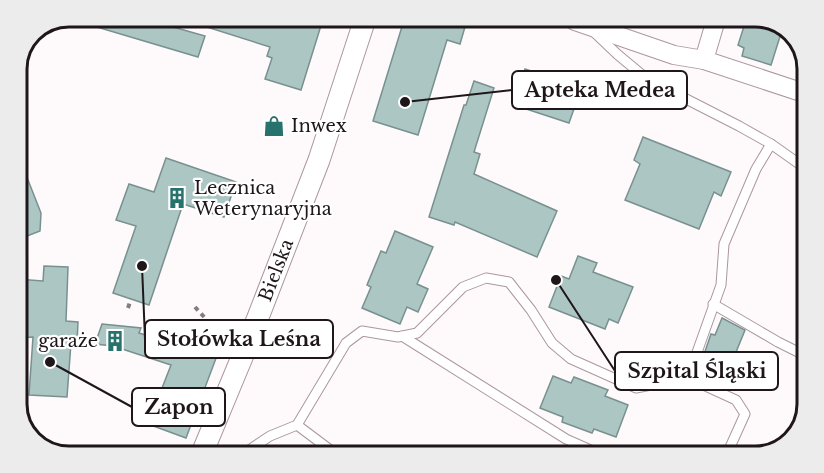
<svg xmlns="http://www.w3.org/2000/svg" width="824" height="473" font-family="'Libre Baskerville',serif">
	<style>
		.building { fill: #acc6c4; stroke: #78918f; stroke-width: 1.5 }
		.lines { fill: none; stroke-linecap: round; stroke-linejoin: round }
		.service-casing { stroke: #ac979f; stroke-width: 11 }
		.minor-casing { stroke: #ac979f; stroke-width: 20 }
		.tertiary-casing { stroke: #ac979f; stroke-width: 23 }
		.path { stroke: #847d80; stroke-width: 4; stroke-dasharray: 4.5 4.5; stroke-linecap: butt }
		.service { stroke: #fff; stroke-width: 9 }
		.minor { stroke: #fff; stroke-width: 18 }
		.tertiary { stroke: #fff; stroke-width: 21 }
		.labels { text-anchor: middle; dominant-baseline: central; stroke-width: 4.5; stroke-linejoin: round; paint-order: stroke }
		.poi-label { font-size: 18px; fill: #1e1619; stroke: #fff; text-anchor: start }
		.street-label { font-size: 18px; fill: #1e1619; stroke: #fff }
		.rim { fill: none; stroke: #1e1619; stroke-width: 3 }
		.leader { fill: none; stroke: #1e1619; stroke-width: 2 }
		.callout-dot { fill: #1e1619; stroke: #fff; stroke-width: 2 }
		.callout { fill: #fff; stroke: #1e1619; stroke-width: 2 }
		.callout-label { font-size: 20px; text-anchor: middle; font-weight: bold; fill: #1e1619 }
	</style>
	<rect width="100%" height="100%" fill="#fef9fb"/>
	<g class="building">
		<polygon points="81,17 138,17 205,36 198,57 80,22"/>
		<polygon points="192,18 323,19 301,90 265,79 272,58 267,56 270,47 191,22"/>
		<polygon points="404,20 467,20 460,44 447,40 418,135 373,121"/>
		<polygon points="745,23 781,23 783,27 771,65 742,56 744,48 738,45"/>
		<polygon points="525,69 583,88 577,107 575,106 569,123 514,105"/>
		<polygon points="474,81 494,88 474,152 480,154 474,174 557,211 537,257 455,222 454,225 429,217 464,105 466,105"/>
		<polygon points="643,137 731,172 721,196 714,192 699,229 625,200 640,164 634,160"/>
		<polygon points="17,152 41,213 40,231 17,240"/>
		<polygon points="166,158 236,182 224,217 183,204 149,305 113,293 136,226 116,220 129,184 154,192"/>
		<polygon points="395,231 433,247 417,284 428,289 418,312 407,307 400,324 362,308 371,287 367,285 381,251 386,253"/>
		<polygon points="578,256 597,263 593,272 633,287 618,323 609,319 605,329 549,307 561,276 569,279"/>
		<polygon points="44,266 68,267 66,321 78,322 77,343 71,343 67,397 29,395 33,337 17,338 17,279 43,281"/>
		<polygon points="722,318 745,330 725,379 699,369 711,334 715,335"/>
		<polygon points="102,324 141,328 139,333 179,345 182,337 218,353 186,438 148,424 171,365 113,346 95,344"/>
		<polygon points="553,376 571,383 574,377 608,390 605,396 628,405 616,437 594,429 592,433 562,422 563,417 540,408"/>
	</g>
	<g class="lines">
		<defs>
			<g id="service">
				<polyline points="595,33 617,54 647,79 739,126 771,144 805,168"/>
				<polyline points="713,304 778,342 802,354"/>
				<polyline points="402,336 566,439 602,455"/>
				<polyline points="677,373 736,400 745,414 726,456"/>
				<polyline points="297,425 333,452"/>
				<polyline points="246,452 270,436 297,425 346,343 362,331 398,337 417,333 463,287 486,278 509,282 531,310 552,343 571,359 636,388 666,382 695,358 721,285 724,244 756,169 771,144"/>
				<polyline points="385,453 413,451 459,454"/>
			</g>
			<g id="minor">
				<polyline points="575,21 674,55 704,60 807,94"/>
				<polyline points="704,60 715,23"/>
			</g>
			<g id="tertiary">
				<path id="s1" d="M 203,451 L 250,338 L 319,160 L 365,19"/>
			</g>
		</defs>
		<use href="#service" class="service-casing"/>
		<use href="#minor" class="minor-casing"/>
		<use href="#tertiary" class="tertiary-casing"/>
		<g class="path">
			<polyline points="195,307 226,341"/>
			<polyline points="128,308 131,299"/>
		</g>
		<use href="#service" class="service"/>
		<use href="#minor" class="minor"/>
		<use href="#tertiary" class="tertiary"/>
	</g>
	<defs>
		<symbol id="shop-bare" viewBox="-9 -9 18 18"><path d="M-5-2.5h2.3a2.7 3.5 0 0 1 5.4 0H5L5.5 6h-11ZM-1.5-2.5h3a1.5 2.3 0 0 0-3 0Z" fill="#28726d" stroke="#fff" stroke-width="2.5" paint-order="stroke"/></symbol>
		<symbol id="building-bare" viewBox="-9 -9 18 18"><path d="M-4-6H4V6H1V3H-1V6H-4ZM-2.5-4.3h1.7v1.8h-1.7ZM.8-4.3h1.7v1.8H.8ZM-2.5-1h1.7V.8h-1.7ZM.8-1h1.7V.8H.8Z" fill="#28726d" stroke="#fff" stroke-width="2.5" paint-order="stroke"/></symbol>
	</defs>
	<g fill-rule="evenodd">
		<use href="#shop-bare" x="259" y="111" width="30" height="30"/>
		<use href="#building-bare" x="162" y="183" width="30" height="30"/>
		<use href="#building-bare" x="100" y="326" width="30" height="30"/>
	</g>
	<g class="labels">
		<g class="poi-label">
			<text x="291" y="126">Inwex</text>
			<text x="194" y="188">Lecznica<tspan x="194" dy="21">Weterynaryjna</tspan></text>
			<text x="98" y="341" text-anchor="end">garaże</text>
		</g>
		<g class="street-label">
			<text stroke="none"><textPath href="#s1" startOffset="195">Bielska</textPath></text>
		</g>
	</g>
	<path d="M0 0H824V473H0ZM69 27H755A42 42 0 0 1 797 69V404A42 42 0 0 1 755 446H69A42 42 0 0 1 27 404V69A42 42 0 0 1 69 27Z" fill="#edeced" fill-rule="evenodd"/>
	<path class="rim" d="M69 27H755A42 42 0 0 1 797 69V404A42 42 0 0 1 755 446H69A42 42 0 0 1 27 404V69A42 42 0 0 1 69 27Z"/>
	<path class="leader" d="M405 102L512 90M142 266L145 339M556 280L615 371M50 362L132 407"/>
	<g class="callout-dot">
		<circle cx="405" cy="102" r="6"/>
		<circle cx="142" cy="266" r="6"/>
		<circle cx="556" cy="280" r="6"/>
		<circle cx="50" cy="362" r="6"/>
	</g>
	<g class="callout">
		<rect x="512" y="71" width="175" height="38" rx="6"/>
		<rect x="145" y="320" width="188" height="38" rx="6"/>
		<rect x="615" y="352" width="163" height="38" rx="6"/>
		<rect x="132" y="388" width="93" height="38" rx="6"/>
	</g>
	<g class="callout-label">
		<text x="600" y="97">Apteka Medea</text>
		<text x="239" y="346">Stołówka Leśna</text>
		<text x="697" y="378">Szpital Śląski</text>
		<text x="179" y="414">Zapon</text>
	</g>
</svg>
